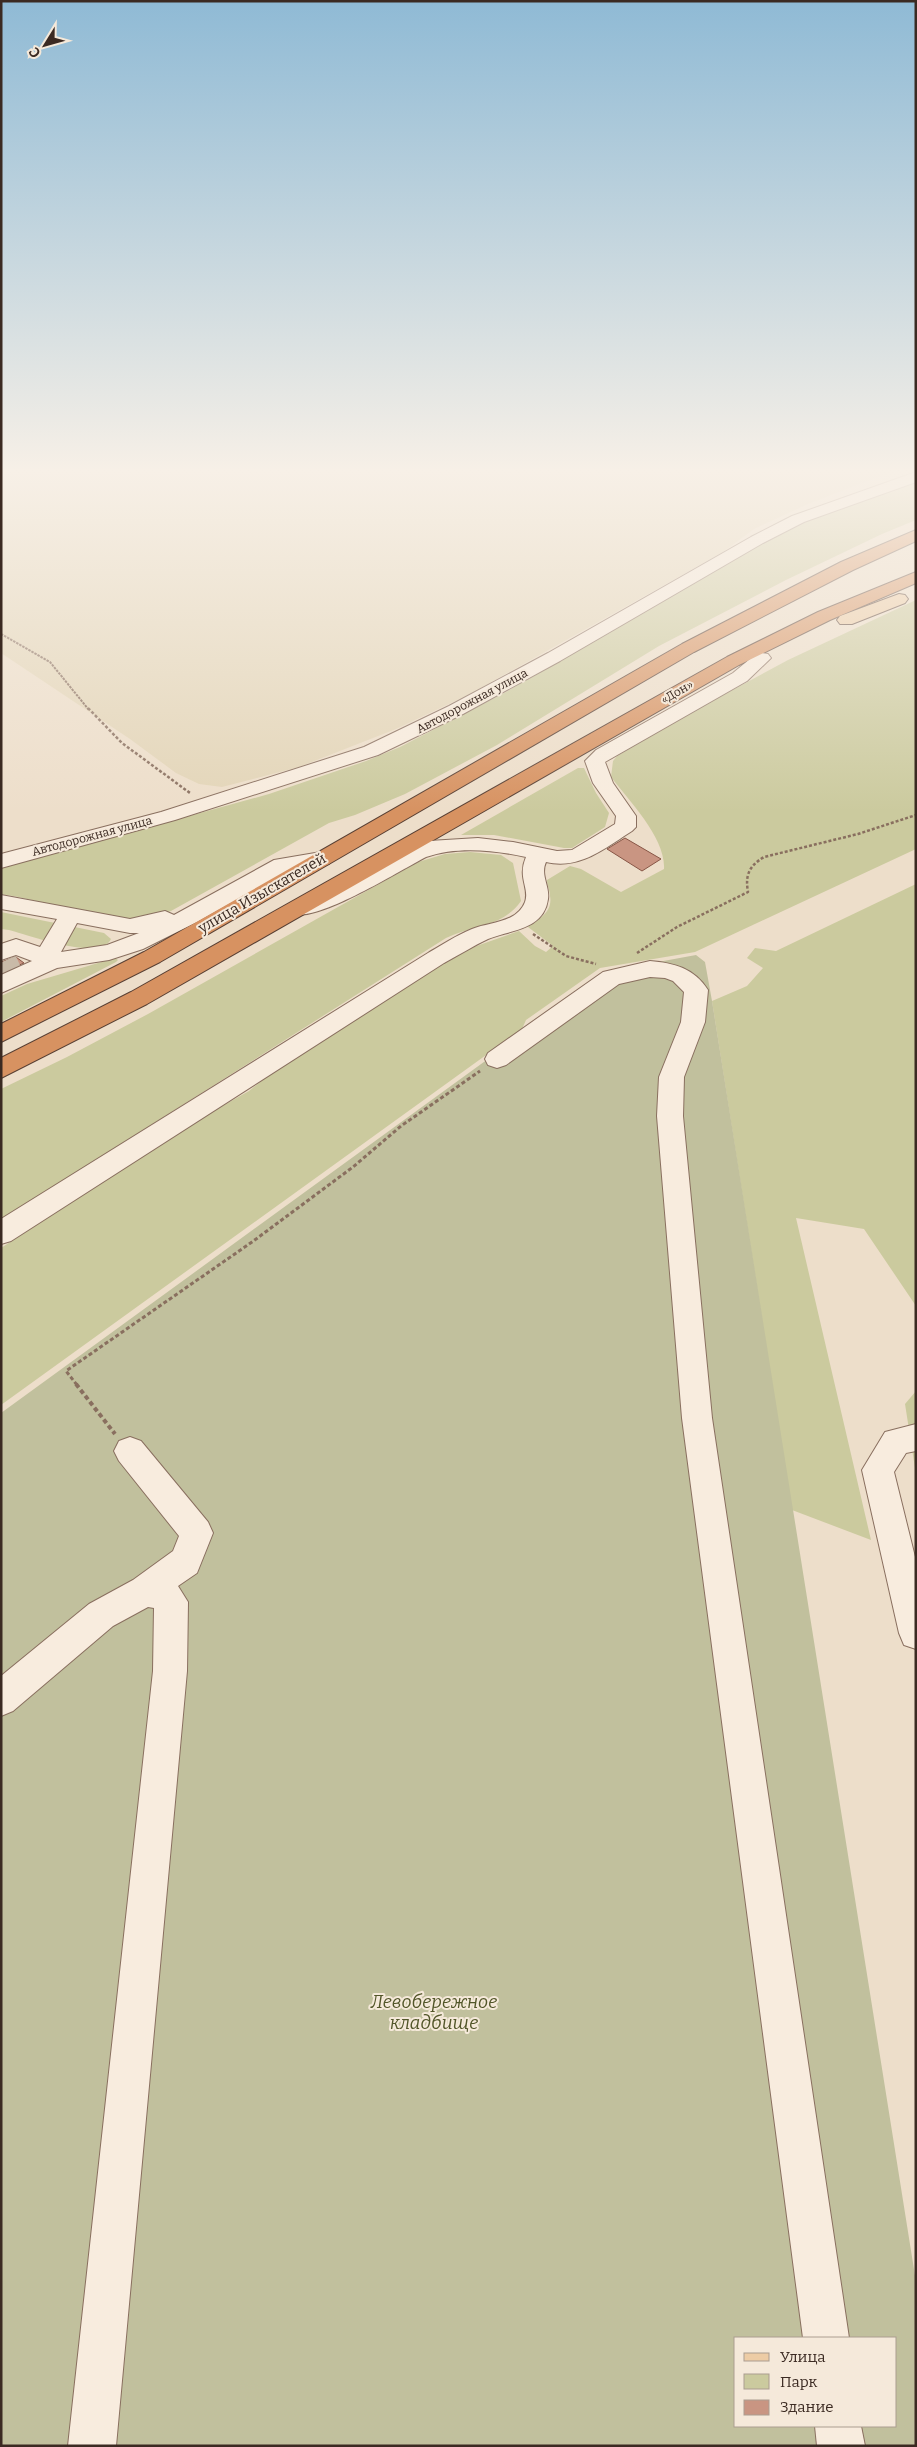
<svg xmlns="http://www.w3.org/2000/svg" width="917" height="2447" font-family="Bitter,serif">
	<style>
		.farmland { fill: #e3d5b8 }
		.green { fill: #cbca9e }
		.cemetery { fill: #c1c09d; fill-rule: evenodd }
		.building { fill: #c99582; stroke: #885646 }
		.lines { fill: none; stroke-linecap: round; stroke-linejoin: round }
		.minor-tunnel { stroke: #c9baa8; stroke-width: 21; stroke-dasharray: 21 11; stroke-linecap: butt }
		.minor-casing { stroke: #896f5f; stroke-width: 2 }
		.major-casing { stroke: #583f33; stroke-width: 2 }
		.highway-casing { stroke: #583f33; stroke-width: 2 }
		.path-far3 { stroke: #896f5f; stroke-width: 2; stroke-dasharray: 2.5 1; stroke-linecap: butt }
		.path-far2 { stroke: #896f5f; stroke-width: 2.5; stroke-dasharray: 3 2; stroke-linecap: butt }
		.path-far1 { stroke: #896f5f; stroke-width: 3; stroke-dasharray: 4 2.5; stroke-linecap: butt }
		.path { stroke: #896f5f; stroke-width: 4; stroke-dasharray: 4.5 3; stroke-linecap: butt }
		.minor { fill: #f8ecde; fill-rule: evenodd }
		.major { fill: #edcca5; fill-rule: evenodd }
		.highway { fill: #d79261; fill-rule: evenodd }
		.labels { text-anchor: middle; dominant-baseline: central; stroke-width: 4; stroke-linejoin: round; paint-order: stroke }
		.far-street-label { font-size: 12px; fill: #3b2a22; stroke: #f5e9da }
		.street-label { font-size: 15px; fill: #3b2a22; stroke: #f5e9da }
		.near-park-label { font-size: 18px; font-style: italic; fill: #525629; stroke: #f5e9da }
	</style>
	<rect width="100%" height="100%" fill="#eddeca"/>
	<polygon class="farmland" points="1,470 896,470 808,504 754,529 723,552 470,694 396,729 299,767 222,787 199,784 176,773 130,739 1,653"/>
	<g class="green">
		<path d="M 916,482 L 916,520 L 882,534 L 786,580 L 659,646 L 497,745 L 405,794 L 355,815 L 329,823 L 171,911 C 120,932 53,901 1,894 L 1,869 L 9,866 L 269,794 L 366,761 L 400,747 L 506,692 L 778,534 L 820,516 Z"/>
		<path d="M 916,600 L 916,849 L 695,952 L 600,968 L 526,1020 L 522,1029 L 1,1405 L 1,1248 L 103,1182 L 160,1141 L 249,1091 L 265,1078 L 441,964 L 465,950 L 519,931 L 535,946 L 546,952 L 553,946 L 528,927 C 539,919 553,912 550,896 C 550,890 547,886 547,880 L 570,866 L 581,869 L 621,892 L 664,869 C 666,838 629,801 611,777 L 613,761 L 617,756 L 699,708 L 788,660 Z"/>
		<polygon points="578,768 584,768 596,793 609,813 605,827 572,848 564,848 494,835 461,835"/>
		<path d="M 470,852 L 501,855 L 513,863 L 521,901 C 503,927 473,925 446,938 L 1,1220 L 1,1089 L 67,1057 L 148,1014 L 418,862 L 445,854 Z"/>
		<polygon points="916,884 916,1306 864,1229 796,1218 871,1540 792,1510 712,1001 747,986 763,968 747,958 755,948 776,951"/>
		<path d="M 1,912 L 104,933 L 111,939 C 101,962 28,935 9,930 L 1,929 Z"/>
		<polygon points="115,958 118,960 116,962 1,1022 1,996 27,984"/>
		<polygon points="916,1391 916,1468 915,1468 905,1404"/>
	</g>
	<path class="cemetery" d="M 696,955 L 705,962 L 712,1001 L 916,2282 L 916,2446 L 1,2446 L 1,1413 L 609,971 ZM 736,2338 L 896,2338 L 896,2426 L 736,2426 Z"/>
	<g class="building">
		<polygon points="625,838 661,859 642,871 607,849"/>
		<polygon points="16,957 24,963 1,973 1,962"/>
	</g>
	<g class="lines">
		<polyline class="minor-tunnel" points="1,974 25,963"/>
		<defs>
			<g id="minor">
				<polygon points="916,472 916,482 804,522 763,543 560,661 463,714 378,755 175,820 1,868 1,854 161,812 364,747 449,706 548,653 751,537 792,516"/>
				<path d="M 762,653 L 768,654 L 771,658 L 747,681 L 605,762 L 613,783 L 636,816 L 636,827 L 632,831 C 605,848 580,870 546,862 C 540,875 550,886 548,899 C 544,930 510,930 488,939 C 473,946 459,955 444,963 L 11,1241 L 1,1244 L 1,1219 L 428,953 C 442,945 457,935 472,929 C 489,922 517,923 525,902 C 530,888 517,878 526,857 C 494,850 457,846 426,857 C 399,871 320,921 293,914 L 290,909 L 293,904 L 326,892 L 410,847 L 429,841 L 478,838 L 513,842 L 557,851 L 572,850 L 615,824 L 616,816 L 593,783 L 585,761 L 596,750 L 733,673 L 756,654 Z"/>
				<path d="M 321,852 L 329,854 L 332,859 L 329,864 L 288,871 L 197,922 L 143,949 L 109,960 L 57,968 L 1,993 L 1,975 L 32,961 L 16,955 L 1,960 L 1,944 L 16,939 L 40,947 L 57,919 L 1,909 L 1,895 L 130,919 L 165,911 L 174,915 L 274,860 ZM 77,923 L 130,933 L 139,933 L 107,945 L 61,952 Z"/>
				<path d="M 650,961 C 674,963 694,968 708,990 L 705,1022 L 684,1077 L 683,1116 L 712,1418 L 849,2338 L 803,2338 L 682,1418 L 657,1116 L 659,1077 L 681,1022 L 684,992 L 673,981 L 665,978 L 650,977 L 619,984 L 506,1065 L 497,1068 L 488,1065 L 485,1059 L 488,1053 L 603,972 Z"/>
				<polygon points="916,1424 916,1451 906,1453 894,1472 916,1561 916,1649 904,1645 899,1633 862,1470 885,1432"/>
				<polygon points="130,1437 141,1441 208,1522 213,1533 197,1573 178,1586 188,1602 187,1671 116,2446 68,2446 153,1671 154,1608 148,1607 113,1626 13,1711 1,1716 1,1676 89,1604 133,1580 173,1551 179,1536 119,1461 114,1451 119,1441"/>
				<polygon points="815,2426 861,2426 865,2446 817,2446"/>
			</g>
			<polygon id="major" points="899,594 905,595 908,599 905,603 852,624 840,624 837,620 840,616"/>
			<g id="highway">
				<polygon points="916,530 916,541 853,570 694,652 160,962 1,1042 1,1024 144,952 682,644 841,562"/>
				<polygon points="916,572 916,583 830,620 739,665 147,1004 1,1078 1,1058 131,992 727,657 818,612"/>
			</g>
		</defs>
		<use href="#minor" class="minor-casing"/>
		<use href="#major" class="major-casing"/>
		<use href="#highway" class="highway-casing"/>
		<polyline class="path-far3" points="1,634 50,662 89,710"/>
		<g class="path-far2">
			<polyline points="88,708 122,743 190,793"/>
			<polyline points="533,934 566,956 596,964"/>
			<path d="M 637,953 L 677,927 L 748,892 C 745,875 749,866 764,857 L 858,834 L 916,815"/>
		</g>
		<polyline class="path-far1" points="77,1385 66,1371 252,1242 353,1167 401,1126 480,1071"/>
		<polyline class="path" points="76,1384 115,1434"/>
		<use href="#minor" class="minor"/>
		<use href="#major" class="major"/>
		<use href="#highway" class="highway"/>
	</g>
	<linearGradient id="sky" x2="0" y2="1"><stop stop-color="#8fbad5"/><stop offset="0.58" stop-color="#f7f0e7"/><stop offset="1" stop-color="#f7f0e7" stop-opacity="0"/></linearGradient>
	<rect width="917" height="812" fill="url(#sky)"/>
	<g class="labels">
		<g class="far-street-label">
			<text transform="translate(677 692) rotate(-30)">«Дон»</text>
			<text transform="translate(472 701) rotate(-28)">Автодорожная улица</text>
			<text transform="translate(92 836) rotate(-15)">Автодорожная улица</text>
		</g>
		<g class="street-label">
			<text transform="translate(262 893) rotate(-30)">улица Изыскателей</text>
		</g>
		<g class="near-park-label">
			<text x="434" y="2002">Левобережное<tspan x="434" dy="21">кладбище</tspan></text>
		</g>
	</g>
	<rect width="917" height="2447" fill="none" stroke="#3b2a22" stroke-width="5"/>
	<rect x="734" y="2337" width="162" height="90" fill="#f5e9da" stroke="#ab9d90"/>
	<rect x="744" y="2353" width="25" height="8" fill="#edcca5" stroke="#ab9d90"/>
	<text x="780" y="2362" font-size="15" fill="#3b2a22">Улица</text>
	<rect x="744" y="2374" width="25" height="15" fill="#cbca9e" stroke="#ab9d90"/>
	<text x="780" y="2387" font-size="15" fill="#3b2a22">Парк</text>
	<rect x="744" y="2400" width="25" height="15" fill="#c99582" stroke="#ab9d90"/>
	<text x="780" y="2412" font-size="15" fill="#3b2a22">Здание</text>
	<g transform="translate(45 45) rotate(233)" stroke="#f5e9da" stroke-width="4" paint-order="stroke">
	<path d="M0-4L9 19L0 12L-9 19Z" fill="#3b2a22"/>
	<text y="-8" font-size="14" font-weight="bold" text-anchor="middle" fill="#3b2a22">С</text>
	</g>
</svg>
